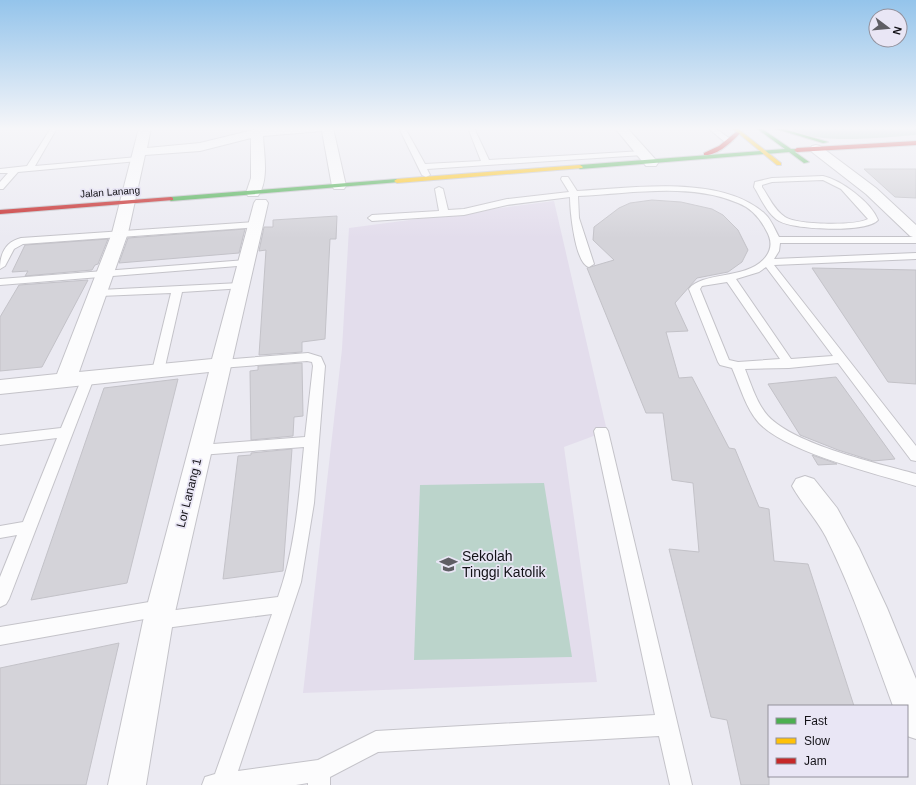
<svg xmlns="http://www.w3.org/2000/svg" width="916" height="785" font-family="Helvetica,sans-serif">
	<style>
		.education { fill: #e3ddec }
		.green { fill: #bbd4cb }
		.building { fill: #d4d3d9; stroke: #c3c2c8 }
		.lines { fill: none; stroke-linecap: round; stroke-linejoin: round }
		.lane-casing { stroke: #c4c3c9; stroke-width: 2 }
		.street-casing { stroke: #c4c3c9; stroke-width: 2 }
		.fast-casing { stroke: #c4c3c9; stroke-width: 2 }
		.slow-casing { stroke: #c4c3c9; stroke-width: 2 }
		.jam-casing { stroke: #c4c3c9; stroke-width: 2 }
		.lane { fill: #fcfcfd; fill-rule: evenodd }
		.street { fill: #fcfcfd; fill-rule: evenodd }
		.fast { fill: #4caf50; fill-rule: evenodd }
		.slow { fill: #ffc107; fill-rule: evenodd }
		.jam { fill: #c62828; fill-rule: evenodd }
		.labels { text-anchor: middle; dominant-baseline: central; stroke-width: 3.5; stroke-linejoin: round; paint-order: stroke }
		.far-street-label { font-size: 10px; fill: #131217; stroke: #e9e6f5 }
		.street-label { font-size: 12px; fill: #131217; stroke: #e9e6f5 }
		.near-poi-label { font-size: 14px; fill: #131217; stroke: #e9e6f5; text-anchor: start }
	</style>
	<rect width="100%" height="100%" fill="#ebeaf2"/>
	<polygon class="education" points="554,201 607,431 564,447 597,682 303,693 342,349 349,228"/>
	<g class="green">
		<path d="M 790,128 L 916,128 L 916,135 C 887,137 812,146 790,128 Z"/>
		<polygon points="544,483 572,657 414,660 420,485"/>
	</g>
	<g class="building">
		<polygon points="864,169 916,169 916,198 895,197"/>
		<polygon points="652,200 681,202 712,209 723,215 738,230 748,250 742,262 728,272 697,278 675,303 688,331 666,332 679,378 692,377 729,448 735,449 759,507 769,509 774,561 808,564 854,706 769,706 769,785 741,785 727,720 711,717 669,549 699,552 693,483 672,480 663,413 646,413 587,268 614,260 593,240 594,227 619,208 630,203"/>
		<polygon points="337,216 336,239 330,239 325,339 302,342 302,352 259,355 266,250 259,251 264,227 273,227 273,220"/>
		<polygon points="245,229 239,253 119,263 128,238"/>
		<polygon points="108,239 98,264 95,265 92,270 25,276 28,271 12,272 25,245"/>
		<polygon points="812,268 916,270 916,384 888,382"/>
		<polygon points="88,280 42,367 0,371 0,317 19,285"/>
		<polygon points="302,363 303,416 294,417 293,436 251,440 250,371 258,370 258,366"/>
		<polygon points="836,377 895,459 873,461 838,450 800,435 768,384"/>
		<polygon points="178,379 127,583 31,600 104,388"/>
		<polygon points="292,449 283,571 223,579 238,456 251,455 251,453"/>
		<polygon points="812,455 832,462 837,464 818,465"/>
		<polygon points="119,643 86,785 0,785 0,668"/>
	</g>
	<g class="lines">
		<defs>
			<g id="lane">
				<polygon points="51,128 57,128 35,166 138,157 142,159 138,161 18,172 3,189 0,189 0,182 8,173 0,173 0,169 27,166"/>
				<polygon points="399,128 405,128 425,164 481,161 468,128 474,128 489,160 643,151 647,153 643,155 427,169 430,175 426,177 422,175"/>
				<polygon points="708,128 715,128 733,141 726,143"/>
				<path d="M 823,176 C 841,180 871,202 878,220 C 867,233 794,230 779,221 C 767,214 761,198 754,187 L 755,182 L 772,178 ZM 823,180 L 841,189 L 868,219 C 856,226 797,225 785,217 C 774,210 769,197 762,187 L 762,185 L 772,182 Z"/>
				<path d="M 562,177 L 568,177 L 577,191 C 631,188 722,174 765,214 C 771,219 775,230 779,237 L 916,237 L 916,243 L 780,243 L 779,251 L 774,259 L 916,253 L 916,259 L 774,265 L 916,446 L 916,461 L 911,460 L 838,363 L 789,368 L 745,369 C 751,384 757,404 768,416 C 795,445 877,463 916,474 L 916,486 C 875,473 788,453 759,423 C 746,409 740,386 732,368 L 720,365 L 718,362 L 689,289 C 701,272 745,279 763,260 C 773,250 772,240 766,230 C 760,218 751,208 738,203 C 689,182 629,194 578,196 L 579,218 L 594,264 L 589,267 C 575,264 570,210 570,197 L 507,205 L 464,215 L 372,221 L 368,218 L 372,215 L 439,211 L 435,189 L 439,187 L 443,189 L 448,210 L 464,209 L 507,199 L 569,192 L 561,179 ZM 766,267 L 833,356 L 791,359 L 736,279 L 759,272 ZM 727,282 L 780,359 L 738,362 L 729,360 L 700,289 L 702,286 Z"/>
				<path d="M 255,222 L 260,225 L 258,227 L 23,244 L 14,249 L 5,266 L 0,269 C 0,254 5,242 21,238 Z"/>
				<polygon points="246,260 250,261 251,263 250,265 0,285 0,279"/>
				<polygon points="240,283 245,286 244,288 182,292 164,371 158,375 152,371 171,293 100,296 95,293 100,290"/>
				<path d="M 308,353 L 321,357 L 325,366 L 314,503 L 301,582 L 238,771 L 318,760 L 376,731 L 655,715 L 594,431 L 596,428 L 606,428 L 608,431 L 692,785 L 670,785 L 659,736 L 378,752 L 330,777 L 330,785 L 308,785 L 308,783 L 296,785 L 202,785 L 205,777 L 215,774 L 272,614 L 158,629 L 152,627 L 149,621 L 150,618 L 0,645 L 0,627 L 161,600 L 167,602 L 170,608 L 168,611 L 278,597 C 295,550 299,497 304,447 L 200,455 L 195,454 L 193,450 L 195,446 L 200,445 L 305,437 L 313,366 L 312,362 L 307,361 L 221,368 L 215,364 L 221,360 Z"/>
				<polygon points="88,374 94,378 9,599 6,604 0,607 0,577 17,535 0,538 0,526 23,522 57,438 0,445 0,435 61,428 82,378"/>
			</g>
			<g id="street">
				<path d="M 139,128 L 151,128 L 147,148 L 200,143 L 257,129 L 333,128 L 346,186 L 344,189 L 334,189 L 332,186 L 322,131 L 263,136 C 264,155 269,180 258,196 L 248,196 L 246,193 L 251,178 L 251,138 L 200,151 L 145,155 L 128,233 L 79,372 L 212,359 L 254,203 L 256,200 L 266,200 L 268,203 L 173,621 L 146,785 L 108,785 L 143,621 L 209,372 L 0,394 L 0,380 L 57,374 L 112,233 Z"/>
				<polygon points="615,128 627,128 656,160 658,163 656,166 646,166"/>
				<polygon points="816,145 820,146 876,188 916,225 916,238 910,236 866,194 812,152 810,149 812,146"/>
				<path d="M 805,476 L 814,479 L 837,508 L 859,548 L 887,608 L 916,679 L 916,739 L 907,736 L 907,706 L 893,706 C 872,649 853,591 826,537 C 816,518 802,504 792,486 L 796,479 Z"/>
			</g>
			<g id="fast">
				<polygon points="756,128 761,128 791,149 799,149 799,151 795,152 809,162 804,163 789,152 580,169 577,167 580,165 785,149"/>
				<polygon points="773,128 780,128 828,142 823,143"/>
				<polygon points="397,179 399,180 399,182 171,201 168,199 171,197"/>
			</g>
			<g id="slow">
				<polygon points="732,128 737,128 781,163 781,165 777,165"/>
				<polygon points="580,165 583,167 582,168 397,183 394,181 397,179"/>
			</g>
			<g id="jam">
				<path d="M 736,132 L 740,133 C 732,142 717,156 704,155 L 704,153 L 719,146 Z"/>
				<polygon points="916,141 916,145 797,152 794,150 797,148"/>
				<polygon points="171,197 173,198 173,200 0,214 0,210"/>
			</g>
		</defs>
		<use href="#lane" class="lane-casing"/>
		<use href="#street" class="street-casing"/>
		<use href="#fast" class="fast-casing"/>
		<use href="#slow" class="slow-casing"/>
		<use href="#jam" class="jam-casing"/>
		<use href="#lane" class="lane"/>
		<use href="#street" class="street"/>
		<use href="#fast" class="fast"/>
		<use href="#slow" class="slow"/>
		<use href="#jam" class="jam"/>
	</g>
	<linearGradient id="sky" x2="0" y2="1"><stop stop-color="#94c4eb"/><stop offset="0.54" stop-color="#f6f6f9"/><stop offset="1" stop-color="#f6f6f9" stop-opacity="0"/></linearGradient>
	<rect width="916" height="238" fill="url(#sky)"/>
	<defs>
		<symbol id="school-bare" viewBox="-9 -9 18 18"><path d="M0-5L7-2L0 1L-7-2ZM-4 1L0 2.5L4 1V4Q0 6-4 4Z" fill="#5f5e64" stroke="#e9e6f5" stroke-width="2.5" paint-order="stroke"/></symbol>
	</defs>
	<g fill-rule="evenodd">
		<use href="#school-bare" x="436" y="552" width="25" height="25"/>
	</g>
	<g class="labels">
		<g class="far-street-label">
			<text transform="translate(110 192) rotate(-4)">Jalan Lanang</text>
		</g>
		<g class="street-label">
			<text transform="translate(189 493) rotate(-76)">Lor Lanang 1</text>
		</g>
		<g class="near-poi-label">
			<text x="462" y="556">Sekolah<tspan x="462" dy="16">Tinggi Katolik</tspan></text>
		</g>
	</g>
	<rect x="768" y="705" width="140" height="72" fill="#e9e6f5" stroke="#93919c"/>
	<rect x="776" y="718" width="20" height="6" fill="#4caf50" stroke="#93919c"/>
	<text x="804" y="725" font-size="12" fill="#131217">Fast</text>
	<rect x="776" y="738" width="20" height="6" fill="#ffc107" stroke="#93919c"/>
	<text x="804" y="745" font-size="12" fill="#131217">Slow</text>
	<rect x="776" y="758" width="20" height="6" fill="#c62828" stroke="#93919c"/>
	<text x="804" y="765" font-size="12" fill="#131217">Jam</text>
	<g transform="translate(888 28) rotate(106)"><circle r="19" fill="#e9e6f5" stroke="#93919c"/>
	<path d="M0-3L7 15L0 10L-7 15Z" fill="#5f5e64"/>
	<text y="-6" font-size="11" font-weight="bold" text-anchor="middle" fill="#131217">N</text>
	</g>
</svg>
